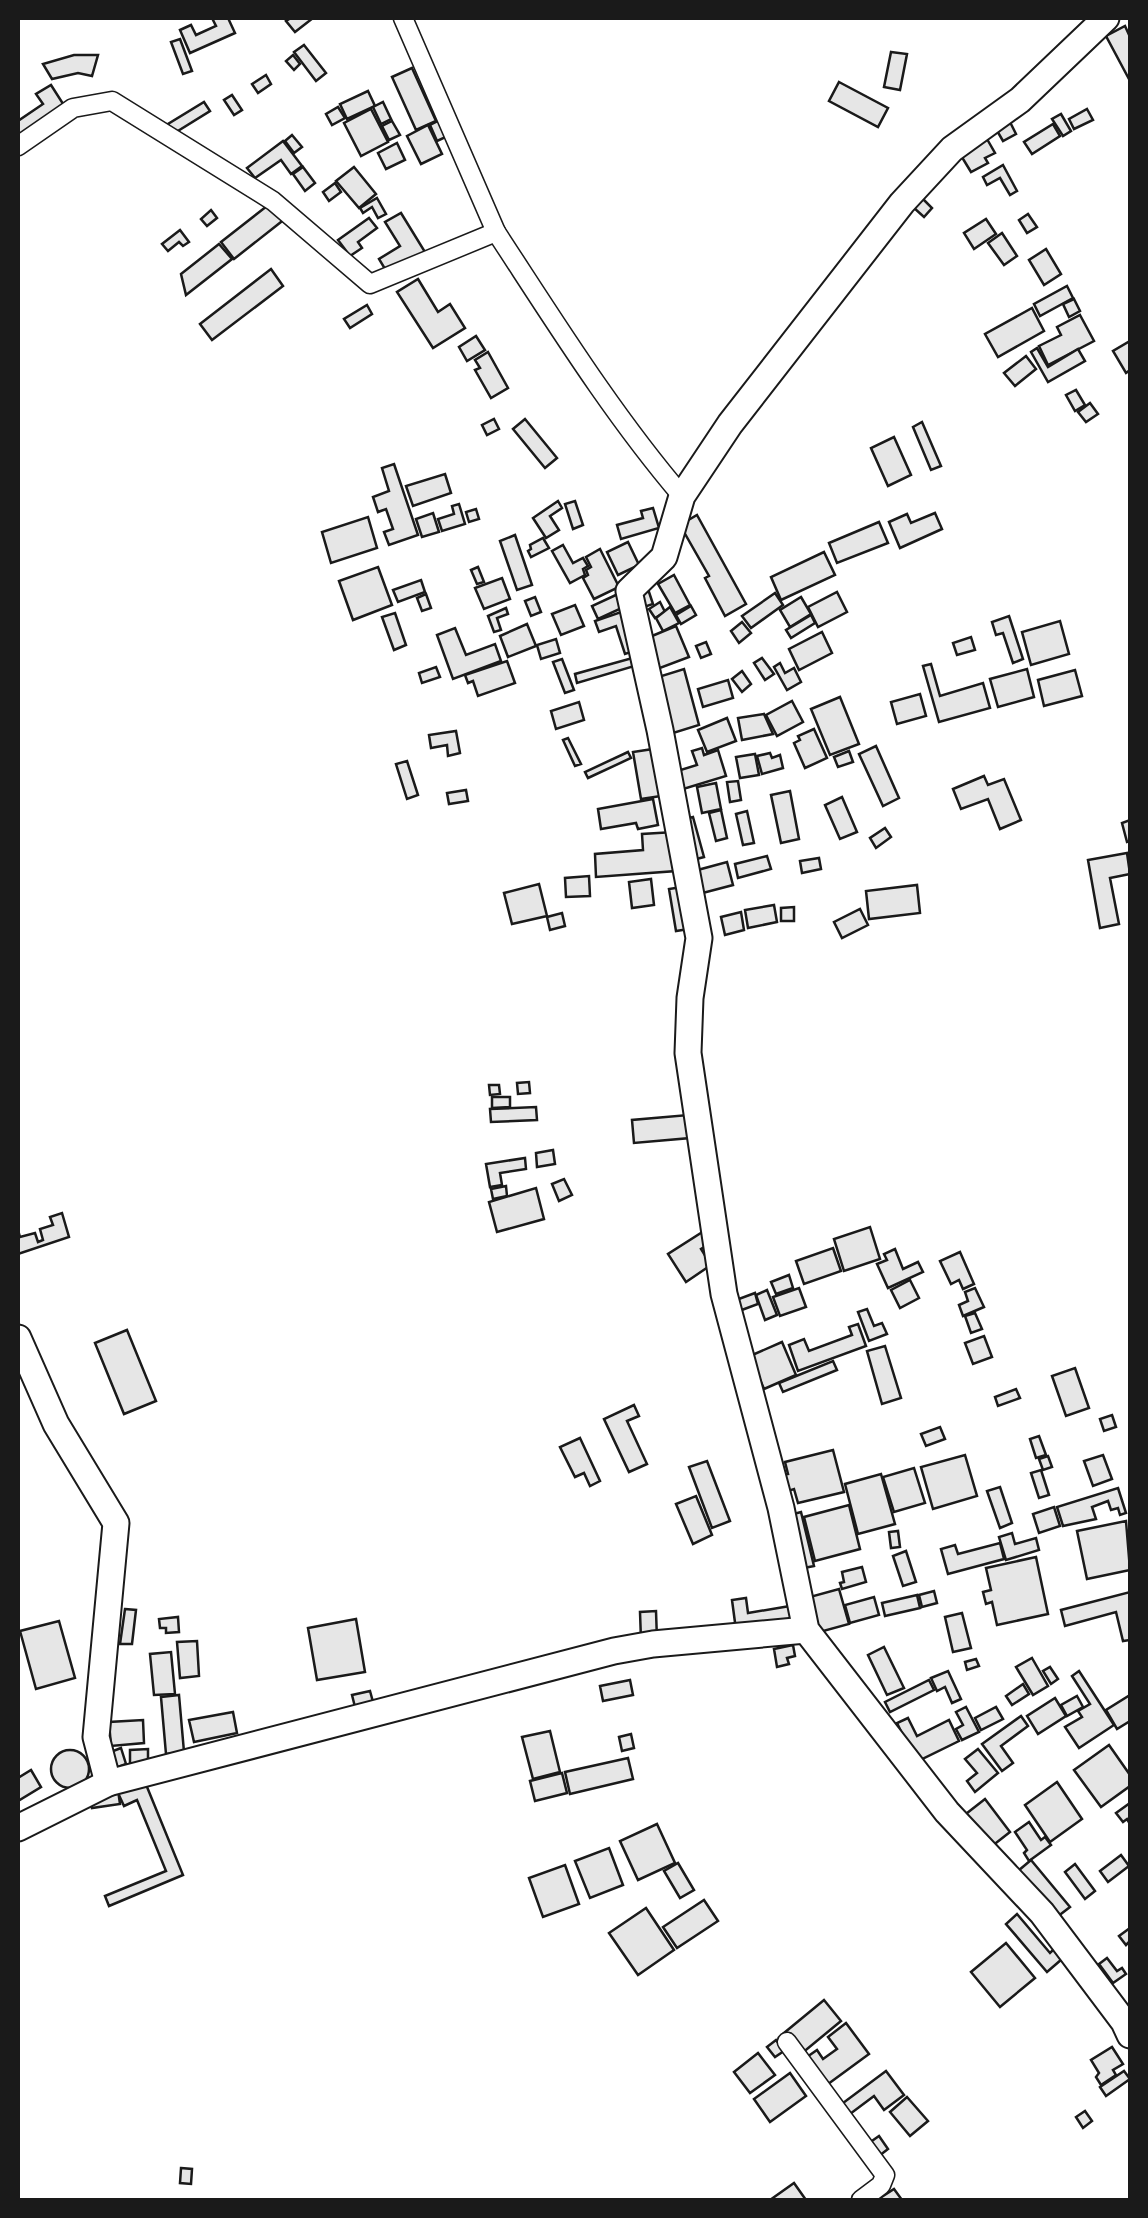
<svg xmlns="http://www.w3.org/2000/svg" width="1148" height="2218" font-family="Rubik,sans-serif">
	<style>
		.building { fill: #e6e6e6; stroke: #1a1a1a; stroke-width: 2.5 }
		.lines { fill: none; stroke-linecap: round; stroke-linejoin: round }
		.street-casing { stroke: #1a1a1a; stroke-width: 21 }
		.secondary-casing { stroke: #1a1a1a; stroke-width: 29 }
		.street { stroke: #fff; stroke-width: 18 }
		.secondary { stroke: #fff; stroke-width: 25 }
	</style>
	<rect width="100%" height="100%" fill="#fff"/>
	<g class="building">
		<polygon points="212,18 228,18 235,33 190,53 180,30 191,25 196,35 216,26"/>
		<polygon points="291,18 313,18 295,32 286,21"/>
		<polygon points="1125,26 1130,37 1130,81 1106,36"/>
		<polygon points="180,39 192,71 183,74 171,42"/>
		<polygon points="304,45 326,73 316,81 294,52"/>
		<polygon points="891,52 907,54 900,90 884,87"/>
		<polygon points="74,55 98,55 92,76 78,73 52,79 43,64"/>
		<polygon points="293,55 300,64 294,70 286,61"/>
		<polygon points="412,68 436,121 416,130 392,77"/>
		<polygon points="266,75 271,84 258,93 252,84"/>
		<polygon points="839,82 888,108 878,127 829,101"/>
		<polygon points="51,85 67,110 18,141 18,121 43,104 36,94"/>
		<polygon points="368,91 375,106 347,119 340,104"/>
		<polygon points="232,95 242,110 234,115 224,100"/>
		<polygon points="204,102 210,111 173,134 168,124"/>
		<polygon points="383,102 391,119 381,124 373,107"/>
		<polygon points="338,107 345,118 332,125 326,114"/>
		<polygon points="371,109 388,142 361,156 344,123"/>
		<polygon points="1087,109 1093,120 1074,129 1069,119"/>
		<polygon points="1061,114 1071,131 1063,136 1052,119"/>
		<polygon points="440,120 448,136 437,141 430,125"/>
		<polygon points="392,121 400,135 389,140 382,126"/>
		<polygon points="1010,122 1016,134 1003,141 996,129"/>
		<polygon points="1053,124 1060,136 1032,154 1024,142"/>
		<polygon points="428,125 442,154 421,164 407,136"/>
		<polygon points="292,135 302,147 294,153 285,141"/>
		<polygon points="987,139 995,153 985,158 988,163 971,172 960,154"/>
		<polygon points="283,141 302,166 291,174 281,160 255,178 247,168"/>
		<polygon points="397,143 405,160 386,169 378,153"/>
		<polygon points="1003,165 1017,191 1010,195 1000,178 987,185 983,177"/>
		<polygon points="303,167 315,183 305,191 293,174"/>
		<polygon points="354,167 376,194 359,208 336,181"/>
		<polygon points="335,183 341,192 329,201 323,192"/>
		<polygon points="377,198 386,214 378,218 372,207 363,213 360,208"/>
		<polygon points="923,199 932,208 924,217 914,208"/>
		<polygon points="267,206 286,218 234,259 221,242"/>
		<polygon points="211,210 217,218 207,226 201,219"/>
		<polygon points="401,213 425,252 388,274 379,259 400,246 385,222"/>
		<polygon points="1028,214 1037,227 1027,233 1019,220"/>
		<polygon points="369,218 377,228 358,242 362,248 350,256 338,240"/>
		<polygon points="986,219 996,234 974,249 964,233"/>
		<polygon points="180,230 189,242 183,246 179,242 168,251 162,244"/>
		<polygon points="1002,233 1017,256 1004,265 988,243"/>
		<polygon points="219,244 232,259 186,295 181,274"/>
		<polygon points="1046,249 1061,274 1044,285 1029,260"/>
		<polygon points="271,269 283,286 212,340 200,324"/>
		<polygon points="418,279 438,312 450,304 465,328 433,348 397,292"/>
		<polygon points="1067,286 1073,298 1040,316 1034,304"/>
		<polygon points="1074,299 1080,311 1069,317 1063,304"/>
		<polygon points="367,305 372,314 350,328 344,319"/>
		<polygon points="1032,308 1044,331 998,357 985,334"/>
		<polygon points="1080,315 1094,341 1048,365 1039,346 1061,335 1057,327"/>
		<polygon points="476,336 485,350 467,361 459,347"/>
		<polygon points="1130,341 1130,370 1126,373 1113,351"/>
		<polygon points="1037,348 1048,367 1078,349 1085,361 1048,382 1031,352"/>
		<polygon points="488,352 508,388 491,398 475,370 480,368 475,360"/>
		<polygon points="1026,356 1036,369 1015,386 1004,373"/>
		<polygon points="1076,390 1085,405 1075,411 1066,395"/>
		<polygon points="1090,403 1098,414 1086,422 1078,412"/>
		<polygon points="494,419 499,429 487,435 482,425"/>
		<polygon points="525,419 557,458 545,468 513,429"/>
		<polygon points="922,422 941,466 931,470 913,427"/>
		<polygon points="894,437 911,475 888,486 871,448"/>
		<polygon points="394,464 418,535 389,545 384,532 393,529 386,509 378,512 373,497 389,491 382,468"/>
		<polygon points="445,474 451,493 413,506 406,486"/>
		<polygon points="558,501 562,508 550,516 559,530 546,538 533,518"/>
		<polygon points="575,501 583,525 573,529 565,504"/>
		<polygon points="459,504 465,524 442,531 438,519 454,514 452,506"/>
		<polygon points="653,508 659,528 621,539 617,525 643,518 641,511"/>
		<polygon points="476,509 479,519 469,522 466,512"/>
		<polygon points="433,513 439,532 422,537 416,519"/>
		<polygon points="935,513 942,529 900,548 889,522 907,514 911,523"/>
		<polygon points="697,515 746,604 725,616 705,578 709,576 680,525"/>
		<polygon points="368,517 377,548 331,563 322,532"/>
		<polygon points="879,522 888,543 837,563 829,543"/>
		<polygon points="515,535 532,585 517,590 500,541"/>
		<polygon points="543,538 549,548 531,557 528,551 531,549 530,545"/>
		<polygon points="628,542 639,565 618,575 607,552"/>
		<polygon points="563,545 573,563 583,558 588,566 583,569 585,575 570,583 552,551"/>
		<polygon points="600,549 619,587 594,599 583,578 588,575 586,570 591,567 586,557"/>
		<polygon points="824,552 835,575 781,600 771,577"/>
		<polygon points="378,567 392,605 353,620 339,581"/>
		<polygon points="478,567 484,582 477,584 471,570"/>
		<polygon points="674,575 690,605 675,613 658,584"/>
		<polygon points="502,578 510,599 484,609 475,588"/>
		<polygon points="421,580 425,592 398,602 393,590"/>
		<polygon points="647,586 653,604 644,607 638,590"/>
		<polygon points="837,592 847,612 818,627 808,607"/>
		<polygon points="775,593 783,605 751,628 742,616"/>
		<polygon points="426,594 431,608 422,611 417,598"/>
		<polygon points="618,594 624,607 598,619 592,606"/>
		<polygon points="535,597 541,612 531,616 525,601"/>
		<polygon points="801,597 811,614 790,627 780,610"/>
		<polygon points="660,602 665,612 655,618 649,609"/>
		<polygon points="575,605 584,626 561,635 552,614"/>
		<polygon points="691,606 696,615 681,624 676,615"/>
		<polygon points="670,607 679,623 663,631 656,618"/>
		<polygon points="506,608 508,614 497,618 501,630 494,632 488,616"/>
		<polygon points="624,611 637,650 625,654 616,626 599,632 595,621"/>
		<polygon points="395,613 406,645 394,650 382,617"/>
		<polygon points="811,615 815,623 791,638 786,630"/>
		<polygon points="1009,616 1023,659 1013,663 1003,633 996,635 992,622"/>
		<polygon points="1060,621 1069,654 1031,665 1022,632"/>
		<polygon points="742,622 751,633 739,643 731,631"/>
		<polygon points="527,624 536,646 508,657 500,636"/>
		<polygon points="676,626 689,657 652,671 640,641"/>
		<polygon points="455,628 466,655 495,644 501,661 453,679 437,635"/>
		<polygon points="822,632 832,653 799,670 789,649"/>
		<polygon points="971,637 975,650 957,655 953,643"/>
		<polygon points="556,639 560,653 541,659 537,645"/>
		<polygon points="706,642 711,654 701,658 696,646"/>
		<polygon points="636,657 638,665 577,683 575,674"/>
		<polygon points="762,658 774,674 765,680 754,663"/>
		<polygon points="562,659 574,690 565,693 553,662"/>
		<polygon points="507,661 515,683 478,696 473,681 468,683 465,675"/>
		<polygon points="780,663 785,673 794,668 801,682 787,690 774,667"/>
		<polygon points="931,664 940,696 983,683 990,708 939,722 923,666"/>
		<polygon points="436,667 440,677 422,683 419,673"/>
		<polygon points="684,669 699,725 670,734 655,678"/>
		<polygon points="1027,669 1034,697 998,707 990,679"/>
		<polygon points="1075,670 1082,696 1044,706 1038,680"/>
		<polygon points="742,671 751,684 742,692 732,679"/>
		<polygon points="728,680 733,698 703,707 698,689"/>
		<polygon points="920,694 926,716 897,724 891,702"/>
		<polygon points="840,697 859,744 830,755 811,709"/>
		<polygon points="792,701 803,722 777,736 766,715"/>
		<polygon points="579,702 584,720 556,729 551,711"/>
		<polygon points="764,714 773,734 742,740 738,718"/>
		<polygon points="727,718 736,741 707,752 698,730"/>
		<polygon points="814,729 827,758 805,768 794,743 800,740 798,736"/>
		<polygon points="456,731 460,753 448,756 447,745 431,748 429,735"/>
		<polygon points="568,738 581,764 575,766 563,740"/>
		<polygon points="876,746 899,798 883,806 859,754"/>
		<polygon points="702,748 704,755 718,750 726,776 680,790 674,772 697,765 692,751"/>
		<polygon points="653,749 661,796 641,799 633,752"/>
		<polygon points="849,751 853,762 838,767 834,757"/>
		<polygon points="628,752 631,758 588,778 585,772"/>
		<polygon points="770,753 772,758 780,755 783,768 762,774 757,756"/>
		<polygon points="755,754 759,775 740,778 736,757"/>
		<polygon points="407,761 418,795 407,799 396,764"/>
		<polygon points="984,776 988,785 1004,779 1021,820 1000,829 988,799 961,809 953,789"/>
		<polygon points="738,781 741,800 730,802 727,782"/>
		<polygon points="716,783 721,809 702,813 697,787"/>
		<polygon points="466,790 468,801 449,804 447,793"/>
		<polygon points="790,791 799,839 781,843 771,795"/>
		<polygon points="842,797 857,832 840,839 825,805"/>
		<polygon points="653,799 658,825 638,829 636,823 601,829 598,809"/>
		<polygon points="721,810 727,838 716,841 709,813"/>
		<polygon points="747,811 754,843 743,845 736,814"/>
		<polygon points="693,817 704,857 689,861 677,821"/>
		<polygon points="1130,820 1130,841 1127,842 1122,823"/>
		<polygon points="885,828 891,837 876,848 870,838"/>
		<polygon points="674,832 676,871 596,877 595,854 643,850 642,834"/>
		<polygon points="1127,853 1130,874 1110,878 1119,924 1100,928 1088,860"/>
		<polygon points="767,856 771,869 738,878 735,864"/>
		<polygon points="819,858 821,869 802,873 800,861"/>
		<polygon points="727,862 733,885 699,894 694,871"/>
		<polygon points="589,876 590,896 566,897 565,878"/>
		<polygon points="651,879 654,905 632,908 629,882"/>
		<polygon points="539,884 547,916 512,924 504,893"/>
		<polygon points="917,885 920,913 869,919 866,891"/>
		<polygon points="682,887 689,929 676,931 669,889"/>
		<polygon points="774,905 777,922 748,928 745,910"/>
		<polygon points="794,907 794,921 781,921 781,908"/>
		<polygon points="860,909 868,925 842,938 834,922"/>
		<polygon points="741,912 744,930 725,935 721,917"/>
		<polygon points="562,913 565,926 550,930 547,917"/>
		<polygon points="529,1082 530,1093 518,1094 517,1083"/>
		<polygon points="489,1085 499,1085 500,1094 490,1095"/>
		<polygon points="492,1097 510,1097 510,1107 492,1108"/>
		<polygon points="536,1107 537,1120 491,1122 490,1109"/>
		<polygon points="688,1115 690,1138 634,1143 632,1120"/>
		<polygon points="553,1150 555,1164 537,1167 536,1153"/>
		<polygon points="525,1158 526,1169 500,1173 502,1185 490,1187 486,1164"/>
		<polygon points="564,1179 572,1195 559,1201 552,1184"/>
		<polygon points="506,1186 507,1196 493,1199 491,1189"/>
		<polygon points="536,1188 544,1219 497,1232 489,1202"/>
		<polygon points="62,1213 69,1237 18,1254 18,1230 20,1237 35,1233 38,1242 43,1240 40,1229 53,1225 50,1217"/>
		<polygon points="870,1227 880,1259 844,1271 834,1239"/>
		<polygon points="704,1231 711,1243 701,1249 711,1265 686,1282 668,1254"/>
		<polygon points="833,1248 841,1271 804,1284 796,1261"/>
		<polygon points="895,1249 903,1269 918,1262 923,1272 888,1288 877,1264 887,1260 884,1254"/>
		<polygon points="960,1252 974,1284 963,1289 959,1280 951,1284 940,1261"/>
		<polygon points="789,1275 793,1288 776,1294 771,1282"/>
		<polygon points="910,1280 919,1298 900,1308 891,1290"/>
		<polygon points="799,1288 806,1307 780,1316 773,1297"/>
		<polygon points="975,1288 984,1307 963,1316 959,1305 968,1301 965,1292"/>
		<polygon points="767,1290 777,1315 765,1320 756,1295"/>
		<polygon points="755,1293 758,1304 739,1311 736,1300"/>
		<polygon points="867,1309 874,1326 882,1323 887,1334 869,1341 858,1312"/>
		<polygon points="975,1313 982,1329 971,1333 965,1316"/>
		<polygon points="858,1324 866,1346 798,1371 789,1345 804,1339 809,1351 852,1335 849,1327"/>
		<polygon points="127,1330 156,1401 124,1414 95,1343"/>
		<polygon points="984,1336 992,1357 973,1364 965,1343"/>
		<polygon points="782,1342 796,1375 764,1389 750,1356"/>
		<polygon points="885,1346 901,1398 882,1404 867,1351"/>
		<polygon points="833,1361 837,1370 783,1392 779,1383"/>
		<polygon points="1075,1368 1089,1408 1066,1416 1052,1376"/>
		<polygon points="1016,1389 1020,1398 998,1406 995,1397"/>
		<polygon points="634,1405 639,1416 627,1421 647,1464 629,1472 604,1419"/>
		<polygon points="1112,1415 1116,1427 1104,1431 1100,1419"/>
		<polygon points="940,1427 945,1439 926,1446 921,1434"/>
		<polygon points="1039,1436 1046,1455 1036,1458 1030,1439"/>
		<polygon points="580,1438 600,1481 590,1486 584,1473 575,1477 560,1447"/>
		<polygon points="833,1450 844,1492 798,1503 794,1489 785,1492 781,1475 788,1474 785,1462"/>
		<polygon points="965,1455 977,1496 933,1509 921,1467"/>
		<polygon points="1103,1455 1112,1479 1093,1486 1084,1461"/>
		<polygon points="1048,1456 1052,1467 1043,1470 1039,1459"/>
		<polygon points="707,1461 730,1521 712,1528 689,1467"/>
		<polygon points="914,1468 925,1503 894,1512 883,1477"/>
		<polygon points="1041,1470 1049,1495 1039,1498 1031,1473"/>
		<polygon points="881,1474 895,1524 858,1534 845,1484"/>
		<polygon points="1000,1487 1012,1523 1000,1528 987,1491"/>
		<polygon points="1118,1488 1126,1513 1120,1515 1118,1508 1111,1510 1108,1501 1092,1507 1096,1519 1063,1526 1057,1507"/>
		<polygon points="696,1496 712,1535 693,1544 676,1504"/>
		<polygon points="849,1505 860,1549 815,1561 804,1517"/>
		<polygon points="1054,1507 1060,1526 1039,1533 1033,1514"/>
		<polygon points="801,1512 814,1566 799,1569 786,1516"/>
		<polygon points="1126,1521 1130,1570 1087,1579 1077,1531"/>
		<polygon points="898,1531 900,1547 891,1548 889,1532"/>
		<polygon points="1012,1533 1015,1544 1036,1538 1039,1550 1006,1560 999,1537"/>
		<polygon points="1000,1543 1004,1559 948,1574 941,1549 955,1545 958,1554"/>
		<polygon points="906,1551 916,1582 903,1586 893,1556"/>
		<polygon points="1036,1557 1048,1614 997,1625 992,1602 986,1604 983,1592 991,1590 986,1568"/>
		<polygon points="862,1567 866,1582 842,1589 840,1583 844,1582 842,1572"/>
		<polygon points="839,1589 849,1624 816,1633 806,1598"/>
		<polygon points="934,1591 937,1603 922,1607 919,1595"/>
		<polygon points="1130,1592 1130,1640 1123,1641 1116,1612 1065,1626 1061,1610"/>
		<polygon points="917,1595 920,1608 885,1616 882,1603"/>
		<polygon points="874,1597 879,1615 850,1623 845,1605"/>
		<polygon points="746,1598 748,1613 790,1606 792,1622 736,1630 732,1600"/>
		<polygon points="125,1609 136,1610 132,1644 120,1644"/>
		<polygon points="656,1611 657,1640 641,1640 640,1612"/>
		<polygon points="962,1613 971,1648 953,1652 945,1617"/>
		<polygon points="178,1617 179,1632 166,1633 166,1628 160,1628 159,1619"/>
		<polygon points="356,1619 365,1672 317,1680 308,1628"/>
		<polygon points="59,1621 75,1678 36,1689 20,1631"/>
		<polygon points="197,1641 199,1676 180,1678 177,1642"/>
		<polygon points="793,1645 795,1656 787,1658 789,1664 777,1667 774,1649"/>
		<polygon points="884,1647 904,1688 887,1695 868,1655"/>
		<polygon points="171,1652 175,1694 154,1695 150,1654"/>
		<polygon points="1032,1658 1048,1686 1033,1695 1016,1667"/>
		<polygon points="976,1659 979,1666 967,1670 965,1662"/>
		<polygon points="1050,1667 1058,1679 1051,1684 1043,1671"/>
		<polygon points="948,1671 961,1699 952,1703 945,1687 937,1691 931,1678"/>
		<polygon points="1079,1671 1114,1725 1079,1748 1065,1727 1082,1717 1078,1711 1090,1704 1072,1676"/>
		<polygon points="630,1680 633,1695 603,1701 600,1686"/>
		<polygon points="929,1680 934,1690 890,1712 885,1702"/>
		<polygon points="1023,1684 1029,1694 1012,1705 1006,1696"/>
		<polygon points="370,1691 373,1702 355,1707 352,1695"/>
		<polygon points="179,1695 184,1752 166,1754 161,1697"/>
		<polygon points="1130,1695 1130,1721 1117,1729 1106,1710"/>
		<polygon points="1077,1696 1083,1707 1067,1716 1061,1705"/>
		<polygon points="1055,1698 1066,1716 1038,1734 1027,1716"/>
		<polygon points="966,1707 979,1732 962,1740 956,1729 963,1725 956,1712"/>
		<polygon points="996,1707 1003,1719 981,1730 975,1718"/>
		<polygon points="233,1712 237,1733 194,1742 189,1720"/>
		<polygon points="1021,1716 1028,1726 1001,1746 1013,1763 1002,1771 982,1744"/>
		<polygon points="908,1718 917,1736 949,1720 959,1741 916,1762 897,1723"/>
		<polygon points="143,1720 144,1743 111,1746 109,1722"/>
		<polygon points="550,1731 560,1772 533,1779 522,1737"/>
		<polygon points="631,1734 634,1748 622,1751 619,1737"/>
		<polygon points="1109,1745 1130,1775 1130,1786 1101,1807 1074,1770"/>
		<polygon points="121,1748 126,1764 113,1769 108,1753"/>
		<polygon points="148,1749 148,1769 130,1769 130,1750"/>
		<polygon points="978,1749 998,1773 975,1792 967,1781 977,1773 965,1759"/>
		<circle cx="70" cy="1769" r="19"/>
		<polygon points="628,1758 633,1779 570,1794 565,1772"/>
		<polygon points="31,1770 41,1787 18,1801 18,1778"/>
		<polygon points="562,1773 567,1793 535,1801 530,1781"/>
		<polygon points="145,1782 183,1875 109,1906 105,1896 166,1871 137,1800 124,1806 118,1793"/>
		<polygon points="1057,1782 1082,1819 1050,1842 1025,1805"/>
		<polygon points="118,1790 120,1804 92,1808 90,1795"/>
		<polygon points="985,1799 1010,1832 987,1850 962,1817"/>
		<polygon points="1130,1803 1130,1824 1127,1819 1123,1822 1116,1813"/>
		<polygon points="1029,1822 1041,1840 1045,1837 1051,1845 1029,1861 1024,1853 1027,1850 1015,1832"/>
		<polygon points="657,1824 675,1863 638,1880 620,1841"/>
		<polygon points="609,1848 623,1885 590,1898 575,1861"/>
		<polygon points="1121,1855 1129,1866 1108,1882 1100,1871"/>
		<polygon points="1031,1860 1070,1907 1057,1917 1018,1871"/>
		<polygon points="678,1863 694,1890 680,1898 664,1871"/>
		<polygon points="1075,1864 1095,1891 1085,1899 1065,1872"/>
		<polygon points="565,1865 579,1904 543,1917 529,1878"/>
		<polygon points="704,1900 718,1921 677,1948 663,1927"/>
		<polygon points="646,1908 674,1950 638,1975 609,1933"/>
		<polygon points="1017,1914 1050,1953 1054,1949 1062,1959 1047,1972 1006,1924"/>
		<polygon points="1130,1928 1130,1941 1126,1945 1119,1936"/>
		<polygon points="1006,1943 1035,1978 1000,2007 971,1972"/>
		<polygon points="1107,1958 1117,1971 1122,1968 1126,1974 1113,1983 1099,1964"/>
		<polygon points="824,2000 841,2021 801,2054 784,2033"/>
		<polygon points="846,2023 869,2054 824,2087 804,2059 817,2050 823,2059 837,2049 828,2037"/>
		<polygon points="776,2040 784,2051 775,2057 767,2047"/>
		<polygon points="1112,2047 1123,2064 1113,2070 1116,2075 1101,2085 1096,2077 1099,2073 1091,2060"/>
		<polygon points="758,2053 775,2075 750,2093 734,2072"/>
		<polygon points="886,2071 904,2095 884,2110 874,2096 850,2114 843,2103"/>
		<polygon points="1124,2071 1130,2079 1106,2096 1100,2087"/>
		<polygon points="790,2073 806,2096 770,2122 754,2099"/>
		<polygon points="907,2097 928,2121 910,2136 890,2112"/>
		<polygon points="1085,2111 1092,2121 1083,2128 1076,2117"/>
		<polygon points="879,2136 888,2149 879,2156 869,2143"/>
		<polygon points="181,2168 192,2169 191,2184 180,2183"/>
		<polygon points="794,2183 806,2200 770,2200"/>
		<polygon points="894,2189 902,2200 877,2200"/>
	</g>
	<g class="lines">
		<defs>
			<g id="street">
				<polyline points="18,146 73,108 112,101 273,201 370,284 496,232 403,18"/>
				<path d="M 496,232 C 555,322 612,414 682,496"/>
				<polyline points="787,2042 885,2175 881,2185 861,2200"/>
			</g>
			<g id="secondary">
				<polyline points="1106,18 1020,100 952,149 902,203 730,424 682,496 664,557 629,591 660,730 699,938 690,998 688,1053 724,1294 781,1508 806,1630 947,1812 1042,1913 1124,2022 1130,2035"/>
				<polyline points="18,1338 56,1424 116,1523 96,1737 108,1783"/>
				<polyline points="18,1828 108,1783 614,1651 653,1644 806,1630"/>
			</g>
		</defs>
		<use href="#street" class="street-casing"/>
		<use href="#secondary" class="secondary-casing"/>
		<use href="#street" class="street"/>
		<use href="#secondary" class="secondary"/>
	</g>
	<rect width="1148" height="2218" fill="none" stroke="#1a1a1a" stroke-width="40"/>
</svg>
